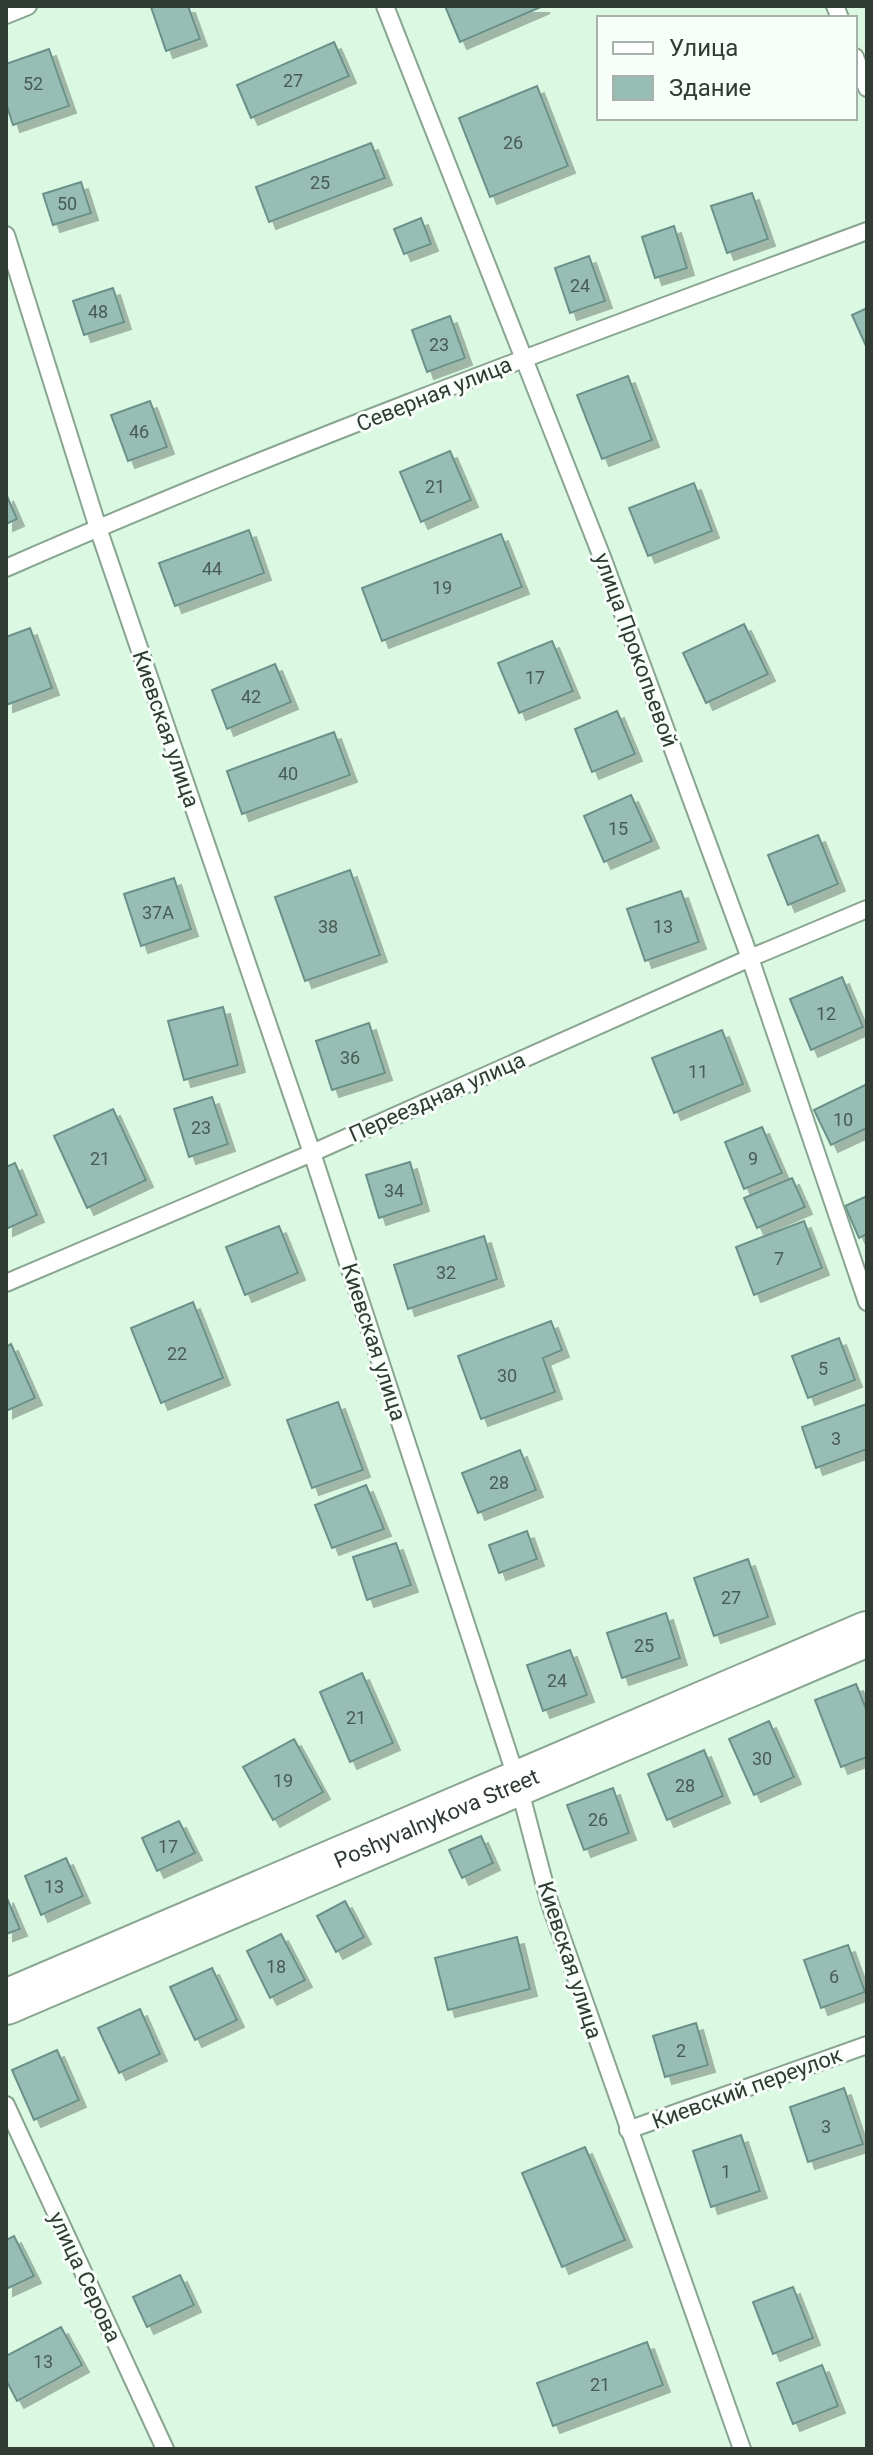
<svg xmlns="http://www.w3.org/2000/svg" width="873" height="2455" font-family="Roboto,sans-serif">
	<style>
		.building { fill: #97bdb5; stroke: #6b9189; stroke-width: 2; filter: url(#shadow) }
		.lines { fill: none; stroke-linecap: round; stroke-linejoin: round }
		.service-casing { stroke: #89a590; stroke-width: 20 }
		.secondary-casing { stroke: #89a590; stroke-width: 48 }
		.service { stroke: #fff; stroke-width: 16 }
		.secondary { stroke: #fff; stroke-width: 44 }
		.labels { text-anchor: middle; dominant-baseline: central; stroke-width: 6; stroke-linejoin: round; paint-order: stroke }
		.number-label { font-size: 18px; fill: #495c54 }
		.street-label { font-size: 22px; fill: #2f3b33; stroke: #f8fefa }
	</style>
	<defs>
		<filter id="shadow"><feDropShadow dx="7" dy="7" stdDeviation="0" flood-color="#0004"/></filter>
	</defs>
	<rect width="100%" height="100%" fill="#daf8e2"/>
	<g class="building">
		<polygon points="155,6 188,6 200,39 166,51 151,7"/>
		<polygon points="445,6 543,6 460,42"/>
		<polygon points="334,42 349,76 251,118 237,85"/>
		<polygon points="49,49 69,106 13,125 6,103 6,64"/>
		<polygon points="537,86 568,166 490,197 459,118"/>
		<polygon points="371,143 385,178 269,222 256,187"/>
		<polygon points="81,182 91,213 53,225 43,194"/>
		<polygon points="752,193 768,239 727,253 711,206"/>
		<polygon points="421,218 431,244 404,254 394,229"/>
		<polygon points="674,226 687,268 655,278 642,237"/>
		<polygon points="589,256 605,301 570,313 555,268"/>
		<polygon points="113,288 124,322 84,335 73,301"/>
		<polygon points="867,308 867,348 852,315"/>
		<polygon points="450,316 465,358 427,372 412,330"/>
		<polygon points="628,376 652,440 602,459 577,395"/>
		<polygon points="150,401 167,447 128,461 111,415"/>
		<polygon points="450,451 471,500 421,522 400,472"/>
		<polygon points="694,483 712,531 648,556 629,508"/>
		<polygon points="6,494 17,519 6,524"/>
		<polygon points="249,530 264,573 175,606 159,563"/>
		<polygon points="501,534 522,587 382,641 362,588"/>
		<polygon points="744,624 768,674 706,703 683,653"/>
		<polygon points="30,628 52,688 6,705 6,637"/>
		<polygon points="552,641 573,691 519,713 498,663"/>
		<polygon points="275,664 291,702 227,729 212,690"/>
		<polygon points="617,711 635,754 592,772 575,729"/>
		<polygon points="334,732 350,775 242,814 227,771"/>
		<polygon points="631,795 652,841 604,862 584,816"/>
		<polygon points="818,835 838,884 788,905 768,855"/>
		<polygon points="350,870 380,955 305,981 275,897"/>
		<polygon points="174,878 191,929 141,946 124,894"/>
		<polygon points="681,891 699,942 645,961 627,909"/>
		<polygon points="842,977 863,1027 811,1050 790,999"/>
		<polygon points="223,1007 238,1065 184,1080 168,1021"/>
		<polygon points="369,1023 385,1073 332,1090 316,1041"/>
		<polygon points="722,1030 743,1084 674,1113 652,1058"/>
		<polygon points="867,1084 867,1128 831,1145 814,1110"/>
		<polygon points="212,1097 228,1144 189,1157 174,1109"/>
		<polygon points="113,1109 146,1180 87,1208 54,1136"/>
		<polygon points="762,1127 782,1173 744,1189 725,1142"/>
		<polygon points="410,1162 422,1204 379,1218 366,1175"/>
		<polygon points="15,1163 37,1215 6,1229 6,1167"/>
		<polygon points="792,1178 805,1207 757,1228 744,1198"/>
		<polygon points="867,1196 867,1234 859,1238 845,1206"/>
		<polygon points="804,1221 822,1268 754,1295 736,1247"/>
		<polygon points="279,1226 298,1273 245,1295 226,1247"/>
		<polygon points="484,1236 497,1279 408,1309 394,1265"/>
		<polygon points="193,1302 223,1378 161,1403 131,1328"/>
		<polygon points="551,1321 562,1350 543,1358 555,1392 481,1419 458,1356"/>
		<polygon points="839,1338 855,1380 808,1398 792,1356"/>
		<polygon points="11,1344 35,1398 6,1411 6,1347"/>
		<polygon points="338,1402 363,1470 312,1488 287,1420"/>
		<polygon points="867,1404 867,1449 816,1468 802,1427"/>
		<polygon points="520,1450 536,1490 478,1513 462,1473"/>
		<polygon points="366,1485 384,1529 332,1548 315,1505"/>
		<polygon points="527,1531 537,1559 499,1573 489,1545"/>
		<polygon points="396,1543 411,1585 367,1600 353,1557"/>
		<polygon points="748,1559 768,1617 714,1636 694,1578"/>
		<polygon points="666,1613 680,1658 622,1678 607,1633"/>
		<polygon points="570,1650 587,1695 543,1711 527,1665"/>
		<polygon points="362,1673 393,1743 350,1762 320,1692"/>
		<polygon points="856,1684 867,1711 867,1757 841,1767 815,1700"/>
		<polygon points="769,1721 794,1777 754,1795 729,1739"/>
		<polygon points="294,1739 323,1792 273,1820 243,1767"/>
		<polygon points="704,1750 723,1796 667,1820 648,1774"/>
		<polygon points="613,1788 629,1833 584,1850 567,1805"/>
		<polygon points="179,1821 195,1853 157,1871 142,1838"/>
		<polygon points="481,1836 493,1863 462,1878 449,1850"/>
		<polygon points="66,1858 83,1896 41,1915 25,1876"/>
		<polygon points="6,1896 20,1929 6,1934"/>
		<polygon points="345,1901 364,1937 336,1952 317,1916"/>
		<polygon points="281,1934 305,1980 270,1998 247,1951"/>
		<polygon points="517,1937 530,1989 448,2010 435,1958"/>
		<polygon points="848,1945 865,1992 821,2008 804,1960"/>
		<polygon points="212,1968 237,2020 195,2040 170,1987"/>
		<polygon points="140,2009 160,2054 119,2073 98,2028"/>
		<polygon points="696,2023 708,2065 665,2077 653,2036"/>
		<polygon points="57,2050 79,2100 34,2120 12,2070"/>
		<polygon points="844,2088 863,2144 808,2162 790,2107"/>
		<polygon points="741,2135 760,2191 711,2207 693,2151"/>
		<polygon points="585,2147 625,2240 562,2267 522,2173"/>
		<polygon points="14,2236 34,2276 6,2289 6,2240"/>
		<polygon points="180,2275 194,2305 147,2327 133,2297"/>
		<polygon points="793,2287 813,2338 773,2354 753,2302"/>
		<polygon points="61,2327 82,2365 17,2401 6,2380 6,2356"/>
		<polygon points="647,2342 663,2385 553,2426 537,2383"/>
		<polygon points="822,2365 838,2406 793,2424 777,2383"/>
	</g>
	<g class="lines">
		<defs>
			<g id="service">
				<polyline points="385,6 602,557 750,958 867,1302"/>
				<polyline points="835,6 840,18"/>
				<polyline points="6,15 28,6"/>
				<polyline points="855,57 867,88"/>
				<polyline points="6,235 98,528 312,1153 518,1783 549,1901 742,2449"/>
				<path d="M 6,568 C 288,444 578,338 867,231"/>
				<polyline points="6,1283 312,1153 750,958 867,909"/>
				<polyline points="6,2105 165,2449"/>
				<polyline points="628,2130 867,2045"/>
			</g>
			<g id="secondary">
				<path id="s1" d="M 6,2002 L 867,1634"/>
			</g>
		</defs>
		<use href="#service" class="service-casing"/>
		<use href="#secondary" class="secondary-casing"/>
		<use href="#service" class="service"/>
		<use href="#secondary" class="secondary"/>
	</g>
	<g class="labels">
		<g class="number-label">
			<text x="293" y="80">27</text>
			<text x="33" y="83">52</text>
			<text x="513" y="142">26</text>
			<text x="320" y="182">25</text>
			<text x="67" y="203">50</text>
			<text x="580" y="285">24</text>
			<text x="98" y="311">48</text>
			<text x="439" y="344">23</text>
			<text x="139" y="431">46</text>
			<text x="435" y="486">21</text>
			<text x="212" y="568">44</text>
			<text x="442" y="587">19</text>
			<text x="535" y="677">17</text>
			<text x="251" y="696">42</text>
			<text x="288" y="773">40</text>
			<text x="618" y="828">15</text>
			<text x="158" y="912">37А</text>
			<text x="328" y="926">38</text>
			<text x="663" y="926">13</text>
			<text x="826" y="1013">12</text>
			<text x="350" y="1057">36</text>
			<text x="698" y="1071">11</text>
			<text x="843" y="1119">10</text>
			<text x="201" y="1127">23</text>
			<text x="100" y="1158">21</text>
			<text x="753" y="1158">9</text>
			<text x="394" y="1190">34</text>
			<text x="779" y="1258">7</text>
			<text x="446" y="1272">32</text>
			<text x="177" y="1353">22</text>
			<text x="823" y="1368">5</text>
			<text x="507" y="1375">30</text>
			<text x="836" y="1438">3</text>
			<text x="499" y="1482">28</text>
			<text x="731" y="1597">27</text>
			<text x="644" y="1645">25</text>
			<text x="557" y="1680">24</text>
			<text x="356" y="1717">21</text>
			<text x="762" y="1758">30</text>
			<text x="283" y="1780">19</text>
			<text x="685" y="1785">28</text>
			<text x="598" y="1819">26</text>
			<text x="168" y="1846">17</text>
			<text x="54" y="1886">13</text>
			<text x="276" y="1966">18</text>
			<text x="834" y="1976">6</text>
			<text x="681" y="2050">2</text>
			<text x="826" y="2126">3</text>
			<text x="726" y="2171">1</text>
			<text x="43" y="2361">13</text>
			<text x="600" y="2384">21</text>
		</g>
		<g class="street-label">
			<text transform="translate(434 394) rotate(-22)">Северная улица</text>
			<text transform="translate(636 650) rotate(70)">улица Прокопьевой</text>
			<text transform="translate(166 729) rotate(71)">Киевская улица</text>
			<text transform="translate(437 1097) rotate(-24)">Переездная улица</text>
			<text transform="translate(374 1342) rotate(72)">Киевская улица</text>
			<text stroke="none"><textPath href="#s1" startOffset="468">Poshyvalnykova Street</textPath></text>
			<text transform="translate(570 1960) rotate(72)">Киевская улица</text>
			<text transform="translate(747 2088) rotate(-20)">Киевский переулок</text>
			<text transform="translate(85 2277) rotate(65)">улица Серова</text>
		</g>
	</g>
	<rect width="873" height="2455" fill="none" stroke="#2f3b33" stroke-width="16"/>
	<rect x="597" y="16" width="260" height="104" fill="#f8fefa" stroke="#a8b0aa" stroke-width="2"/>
	<rect x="613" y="42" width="40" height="12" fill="#ffffff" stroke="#a8b0aa" stroke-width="2"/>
	<text x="669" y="56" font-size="24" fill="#2f3b33">Улица</text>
	<rect x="613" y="76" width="40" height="24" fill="#97bdb5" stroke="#a8b0aa" stroke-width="2"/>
	<text x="669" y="96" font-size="24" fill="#2f3b33">Здание</text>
</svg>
